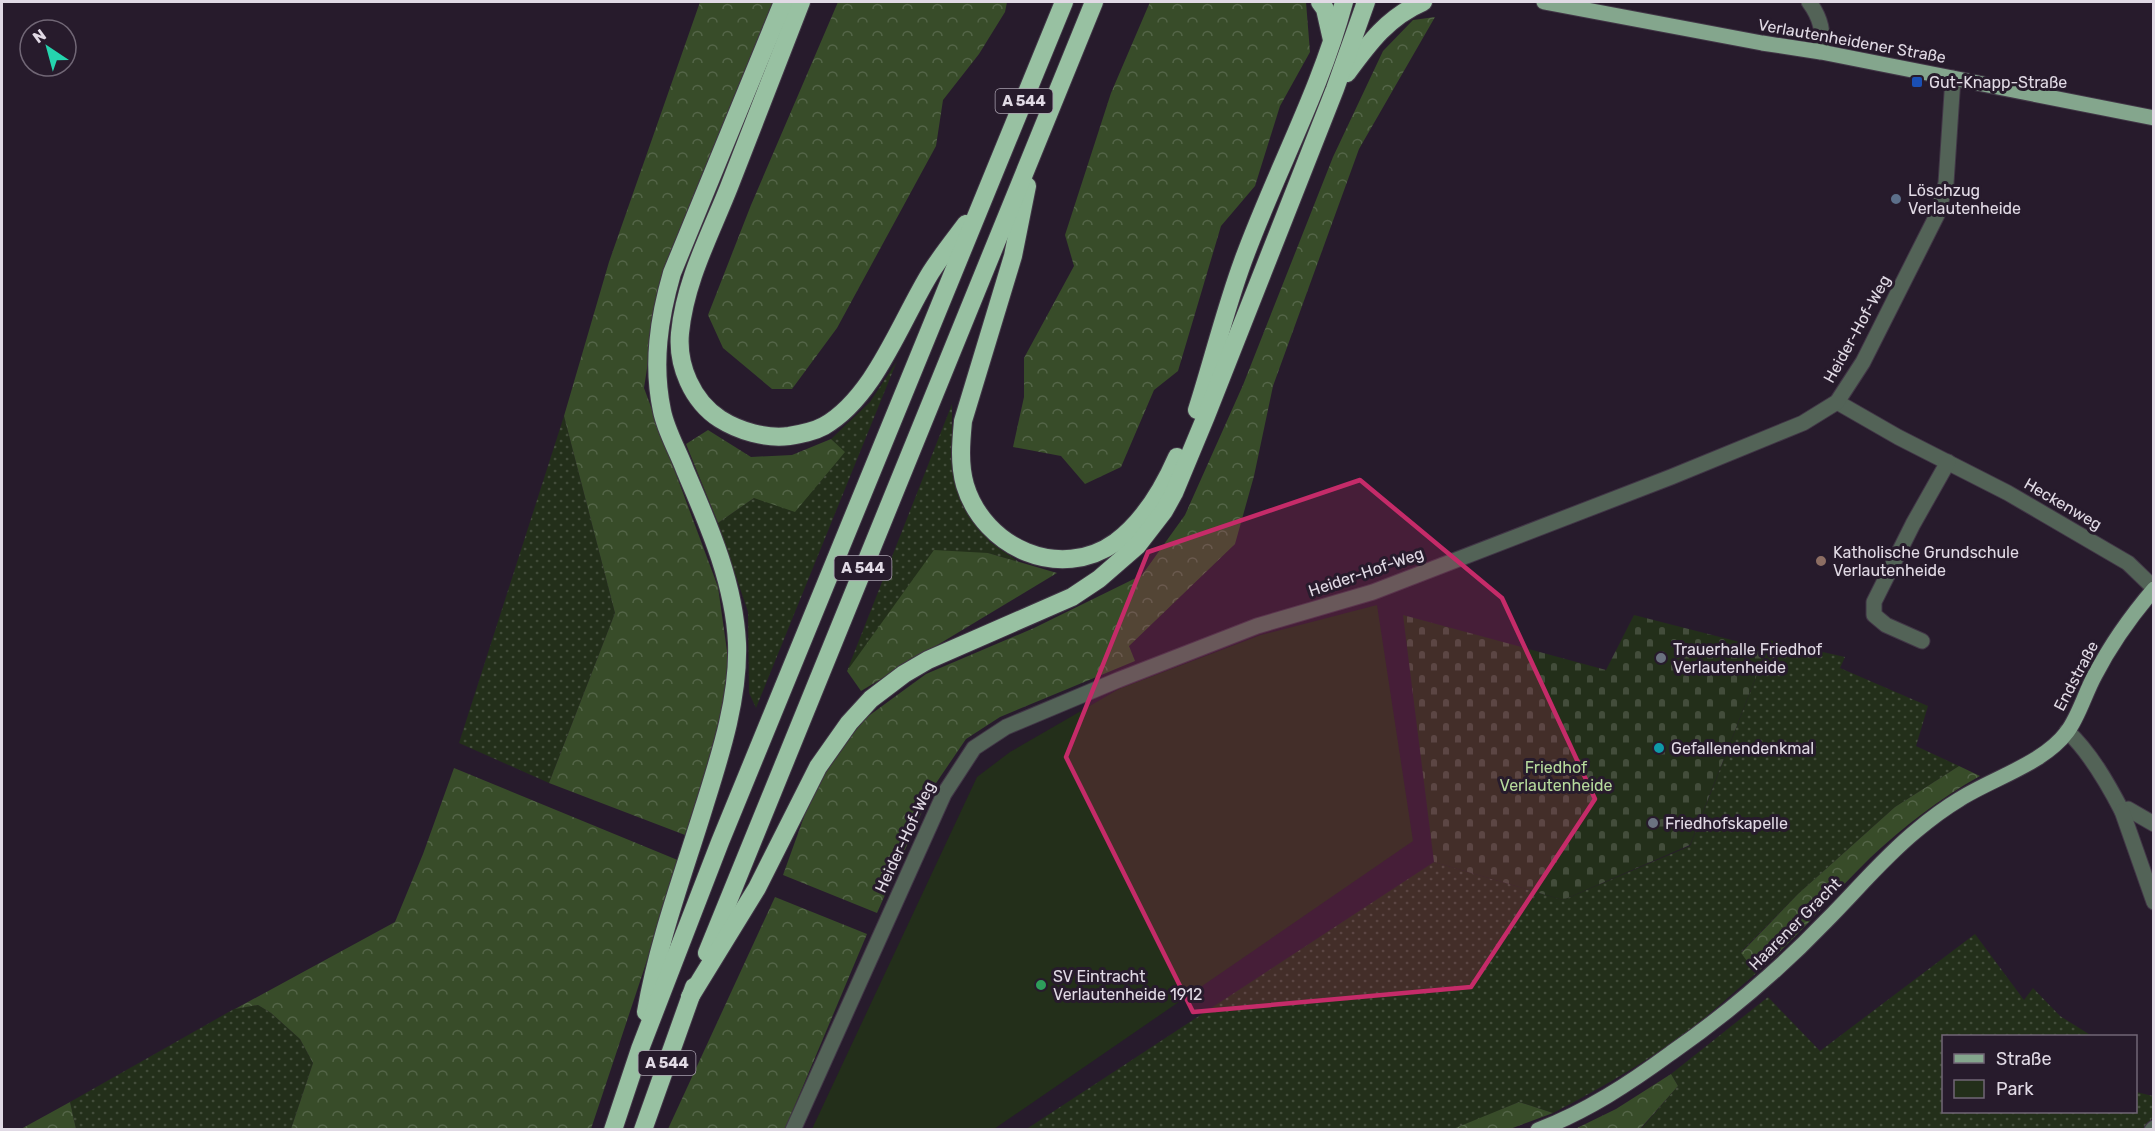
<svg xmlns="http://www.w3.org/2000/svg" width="2155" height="1131" font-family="Rubik,sans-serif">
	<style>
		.grass { fill: url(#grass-dots) }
		.forest { fill: url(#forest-crowns) }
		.cemetery { fill: url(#cemetery-stones) }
		.park { fill: #232f1a }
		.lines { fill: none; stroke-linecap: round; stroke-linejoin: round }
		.minor-casing { stroke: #413646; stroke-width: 17 }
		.major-casing { stroke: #413646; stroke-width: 17 }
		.highway-casing { stroke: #413646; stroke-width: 20 }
		.minor { stroke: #536357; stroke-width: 15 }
		.major { stroke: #84a68d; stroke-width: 15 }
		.highway { stroke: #98c1a2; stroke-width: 18 }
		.marked { fill: #c52b69; fill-opacity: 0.2; stroke: #c52b69; stroke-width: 4.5; stroke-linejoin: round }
		.transit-dot { fill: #1a4fb4; stroke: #271b2c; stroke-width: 2 }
		.service-dot { fill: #5c6f8a; stroke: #271b2c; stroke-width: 2 }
		.education-dot { fill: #8d6e63; stroke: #271b2c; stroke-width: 2 }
		.worship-dot { fill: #6b7280; stroke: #271b2c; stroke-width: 2 }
		.culture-dot { fill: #0f9aa8; stroke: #271b2c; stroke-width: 2 }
		.leisure-dot { fill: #2e9e5b; stroke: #271b2c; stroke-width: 2 }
		.labels { text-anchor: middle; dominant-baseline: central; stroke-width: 6; stroke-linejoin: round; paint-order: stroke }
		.shield { fill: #271b2c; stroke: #a9a1ae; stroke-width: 1.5 }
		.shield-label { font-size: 15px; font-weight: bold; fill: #e1dae5 }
		.street-label { font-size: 16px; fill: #e1dae5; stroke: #271b2c }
		.poi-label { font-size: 16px; fill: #e1dae5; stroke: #271b2c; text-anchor: start }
		.park-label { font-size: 16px; fill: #b6db9d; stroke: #271b2c }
	</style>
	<defs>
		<pattern id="grass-dots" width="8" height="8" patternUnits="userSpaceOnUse" patternTransform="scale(1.5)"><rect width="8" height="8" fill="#232f1a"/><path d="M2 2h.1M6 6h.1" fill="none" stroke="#434d3b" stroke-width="1.8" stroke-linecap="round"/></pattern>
		<pattern id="forest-crowns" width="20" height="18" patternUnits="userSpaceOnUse" patternTransform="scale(1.5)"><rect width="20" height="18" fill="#384c29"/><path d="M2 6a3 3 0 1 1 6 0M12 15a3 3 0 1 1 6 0" fill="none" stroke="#546548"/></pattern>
		<pattern id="cemetery-stones" width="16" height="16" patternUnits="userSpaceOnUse" patternTransform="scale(1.5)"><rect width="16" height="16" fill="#232f1a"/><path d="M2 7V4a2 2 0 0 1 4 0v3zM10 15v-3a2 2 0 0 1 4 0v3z" fill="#434d3b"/></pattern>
	</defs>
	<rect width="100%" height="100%" fill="#271b2c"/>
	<g class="grass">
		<polygon points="897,361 756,708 749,693 748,612 718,523 754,498 844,452 831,439 870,402"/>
		<polygon points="952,404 952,458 965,509 990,542 1019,562 988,553 847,671"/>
		<polygon points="564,416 615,613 549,783 459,743"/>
		<path d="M 1769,640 L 1845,657 L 1840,668 L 1928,706 L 1916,746 L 1959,766 L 1895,807 L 1798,894 L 1741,952 L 1750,965 L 1761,969 C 1743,984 1726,1000 1708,1015 C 1661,1054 1607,1085 1553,1113 L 1519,1102 L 1453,1130 L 1025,1130 L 1434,862 L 1563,900 L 1690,846 L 1767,649 Z"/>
		<polygon points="1975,934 2024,1000 2033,988 2060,1016 2092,1036 1944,1036 1944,1112 2136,1112 2136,1092 2153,1096 2153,1116 2146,1129 1640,1130 1678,1086 1671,1074 1768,997 1820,1051"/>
		<polygon points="258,1005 271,1013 300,1039 313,1063 291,1129 76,1129 70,1102 234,1009"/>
	</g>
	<g class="forest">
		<polygon points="700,2 779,2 657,303 644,388 718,587 729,665 715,751 685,835 549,783 615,613 564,416 609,262"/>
		<polygon points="838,2 1007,2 1005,12 979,54 943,100 936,146 837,328 792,389 772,389 723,348 708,315 751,205"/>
		<polygon points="1150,2 1306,2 1310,52 1280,106 1255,186 1221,226 1178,371 1154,390 1121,467 1085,484 1061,456 1013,447 1024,397 1024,358 1074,266 1065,235 1111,93"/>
		<polygon points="1435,17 1359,149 1273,386 1254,476 1235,544 1129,646 1135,661 1000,717 966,739 932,789 877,913 783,875 814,789 863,720 926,674 1034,628 1142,575 1185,515 1243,385 1333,157 1383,51 1413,20"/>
		<polygon points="708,430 751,457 792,455 831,439 845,452 795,512 754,498 718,523 686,444"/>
		<polygon points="934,550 988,553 1057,573 861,691 847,671"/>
		<path d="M 1959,766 L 1980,776 C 1940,798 1903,827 1870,858 C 1833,894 1800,935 1761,969 L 1750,965 L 1741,953 L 1798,894 L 1895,807 Z"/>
		<polygon points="454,768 680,861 591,1129 291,1129 313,1063 300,1039 271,1013 258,1005 235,1009 395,922 423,854"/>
		<polygon points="775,897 867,934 785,1129 668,1129"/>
		<polygon points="1671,1074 1678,1086 1640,1129 1575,1129 1616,1109"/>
		<polygon points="70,1102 76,1129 21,1129"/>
		<polygon points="1519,1102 1553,1113 1510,1129 1453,1129"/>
	</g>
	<polygon class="cemetery" points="1403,615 1606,670 1634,615 1767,649 1690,845 1563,900 1434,862"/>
	<polygon class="park" points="1377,605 1413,841 994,1129 812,1129 977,777 1010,752 1119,689 1261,635"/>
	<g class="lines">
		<defs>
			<g id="minor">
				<path d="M 1809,2 C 1821,18 1824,33 1821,52"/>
				<polyline points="1837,402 1898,437 2008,493 2128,563 2154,588"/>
				<polyline points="1922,641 1886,625 1874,615 1874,602 1913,524 1948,462"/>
				<path d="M 2067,731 C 2090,752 2108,784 2122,811 L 2128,809 L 2154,824"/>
				<polyline points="2122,811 2154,902"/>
				<polyline points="793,1130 944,794 974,748 1006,727 1118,680 1257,626 1373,592 1671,477 1803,423 1837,402 1863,362 1937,215 1946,183 1953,78"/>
				<polyline points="2152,1130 2154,1128"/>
			</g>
			<g id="major">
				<polyline points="1544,2 1762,43 1821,52 2154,118"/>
				<path d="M 1538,1130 C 1586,1112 1630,1083 1671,1053 C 1727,1014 1779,970 1826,921 C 1856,891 1883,858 1916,831 C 1929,820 1945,808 1960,799 C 1993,778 2043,764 2067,732 C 2079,716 2085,693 2095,675 C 2111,644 2131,616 2154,589"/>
			</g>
			<g id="highway">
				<path d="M 801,2 C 777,63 753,125 729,187 C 710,235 685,281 680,333 C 677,365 692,401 720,419 C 739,431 766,439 789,436 C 801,434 813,432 824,426 C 875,397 901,320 931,272 C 942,255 954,240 966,224"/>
				<polyline points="1320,2 1325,9 1332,40"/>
				<path d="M 1347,73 C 1369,43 1388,17 1423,2"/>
				<path d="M 1027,186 L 1013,256 L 963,421 C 961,442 959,464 965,485 C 984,548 1060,582 1116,542 C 1144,521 1163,489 1177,457"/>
				<path d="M 1197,410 C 1213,360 1225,310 1243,261 C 1275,173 1320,92 1344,2"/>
				<polyline points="707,953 1094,2"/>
				<polyline points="690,997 757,888 818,767 849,723 871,699 904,674 928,660 1072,597 1099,579 1137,546 1164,511 1174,493 1206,416 1335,89 1366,2"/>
				<path d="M 646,1012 C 658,942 683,875 704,807 C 720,756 739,698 737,643 C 734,582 709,526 685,470 C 678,451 666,431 662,411 C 652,364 659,318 672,273 L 783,2"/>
				<polyline points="613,1130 640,1049 720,842 1064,2"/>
				<polyline points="643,1130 694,987"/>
			</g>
		</defs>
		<use href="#minor" class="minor-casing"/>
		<use href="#major" class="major-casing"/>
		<use href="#highway" class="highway-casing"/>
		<use href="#minor" class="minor"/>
		<use href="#major" class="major"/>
		<use href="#highway" class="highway"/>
	</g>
	<path class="marked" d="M 1360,480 L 1502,598 L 1595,799 L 1471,987 L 1193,1012 L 1066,757 L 1148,552 Z"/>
	<rect class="transit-dot" x="1911" y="76" width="12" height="12" rx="3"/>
	<circle class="service-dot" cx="1896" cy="199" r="6"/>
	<circle class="education-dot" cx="1821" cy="561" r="6"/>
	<g class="worship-dot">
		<circle cx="1661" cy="658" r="6"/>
		<circle cx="1653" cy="823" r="6"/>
	</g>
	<circle class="culture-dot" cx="1659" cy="748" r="6"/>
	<circle class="leisure-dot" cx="1041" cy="985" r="6"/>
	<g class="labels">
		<g class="shield">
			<rect x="995.5" y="89" width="57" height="24" rx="4.5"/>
			<rect x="834.5" y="556" width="57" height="24" rx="4.5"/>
			<rect x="638.5" y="1051" width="57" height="24" rx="4.5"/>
		</g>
		<g class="shield-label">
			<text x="1024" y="101">A 544</text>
			<text x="863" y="568">A 544</text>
			<text x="667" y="1063">A 544</text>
		</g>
		<g class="street-label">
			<text transform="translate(1852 41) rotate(10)">Verlautenheidener Straße</text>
			<text transform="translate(1857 329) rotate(-61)">Heider-Hof-Weg</text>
			<text transform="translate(2063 504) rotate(30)">Heckenweg</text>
			<text transform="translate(1366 572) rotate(-19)">Heider-Hof-Weg</text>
			<text transform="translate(2076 676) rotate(-62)">Endstraße</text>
			<text transform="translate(905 837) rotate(-65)">Heider-Hof-Weg</text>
			<text transform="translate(1795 924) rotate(-45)">Haarener Gracht</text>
		</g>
		<g class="poi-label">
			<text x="1929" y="82">Gut-Knapp-Straße</text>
			<text x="1908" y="190">Löschzug<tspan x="1908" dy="18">Verlautenheide</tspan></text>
			<text x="1833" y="552">Katholische Grundschule<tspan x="1833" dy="18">Verlautenheide</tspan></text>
			<text x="1673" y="649">Trauerhalle Friedhof<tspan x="1673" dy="18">Verlautenheide</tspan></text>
			<text x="1671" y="748">Gefallenendenkmal</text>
			<text x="1665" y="823">Friedhofskapelle</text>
			<text x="1053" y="976">SV Eintracht<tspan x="1053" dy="18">Verlautenheide 1912</tspan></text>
		</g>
		<g class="park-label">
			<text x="1556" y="767">Friedhof<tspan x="1556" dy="18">Verlautenheide</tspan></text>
		</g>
	</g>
	<rect width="2155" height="1131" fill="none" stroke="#e1dae5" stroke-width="6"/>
	<rect x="1942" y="1035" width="195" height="78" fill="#271b2c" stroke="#716776" stroke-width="1.5"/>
	<rect x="1954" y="1054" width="30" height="9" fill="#84a68d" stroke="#716776" stroke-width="1.5"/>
	<text x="1996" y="1065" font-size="18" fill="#e1dae5">Straße</text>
	<rect x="1954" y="1080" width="30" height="18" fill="#232f1a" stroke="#716776" stroke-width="1.5"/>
	<text x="1996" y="1095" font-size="18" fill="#e1dae5">Park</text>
	<g transform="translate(48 48) rotate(324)"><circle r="28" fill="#271b2c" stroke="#716776" stroke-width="1.5"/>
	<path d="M0-4.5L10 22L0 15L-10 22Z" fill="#25d5ae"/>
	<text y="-9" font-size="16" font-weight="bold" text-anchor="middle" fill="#e1dae5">N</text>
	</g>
</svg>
